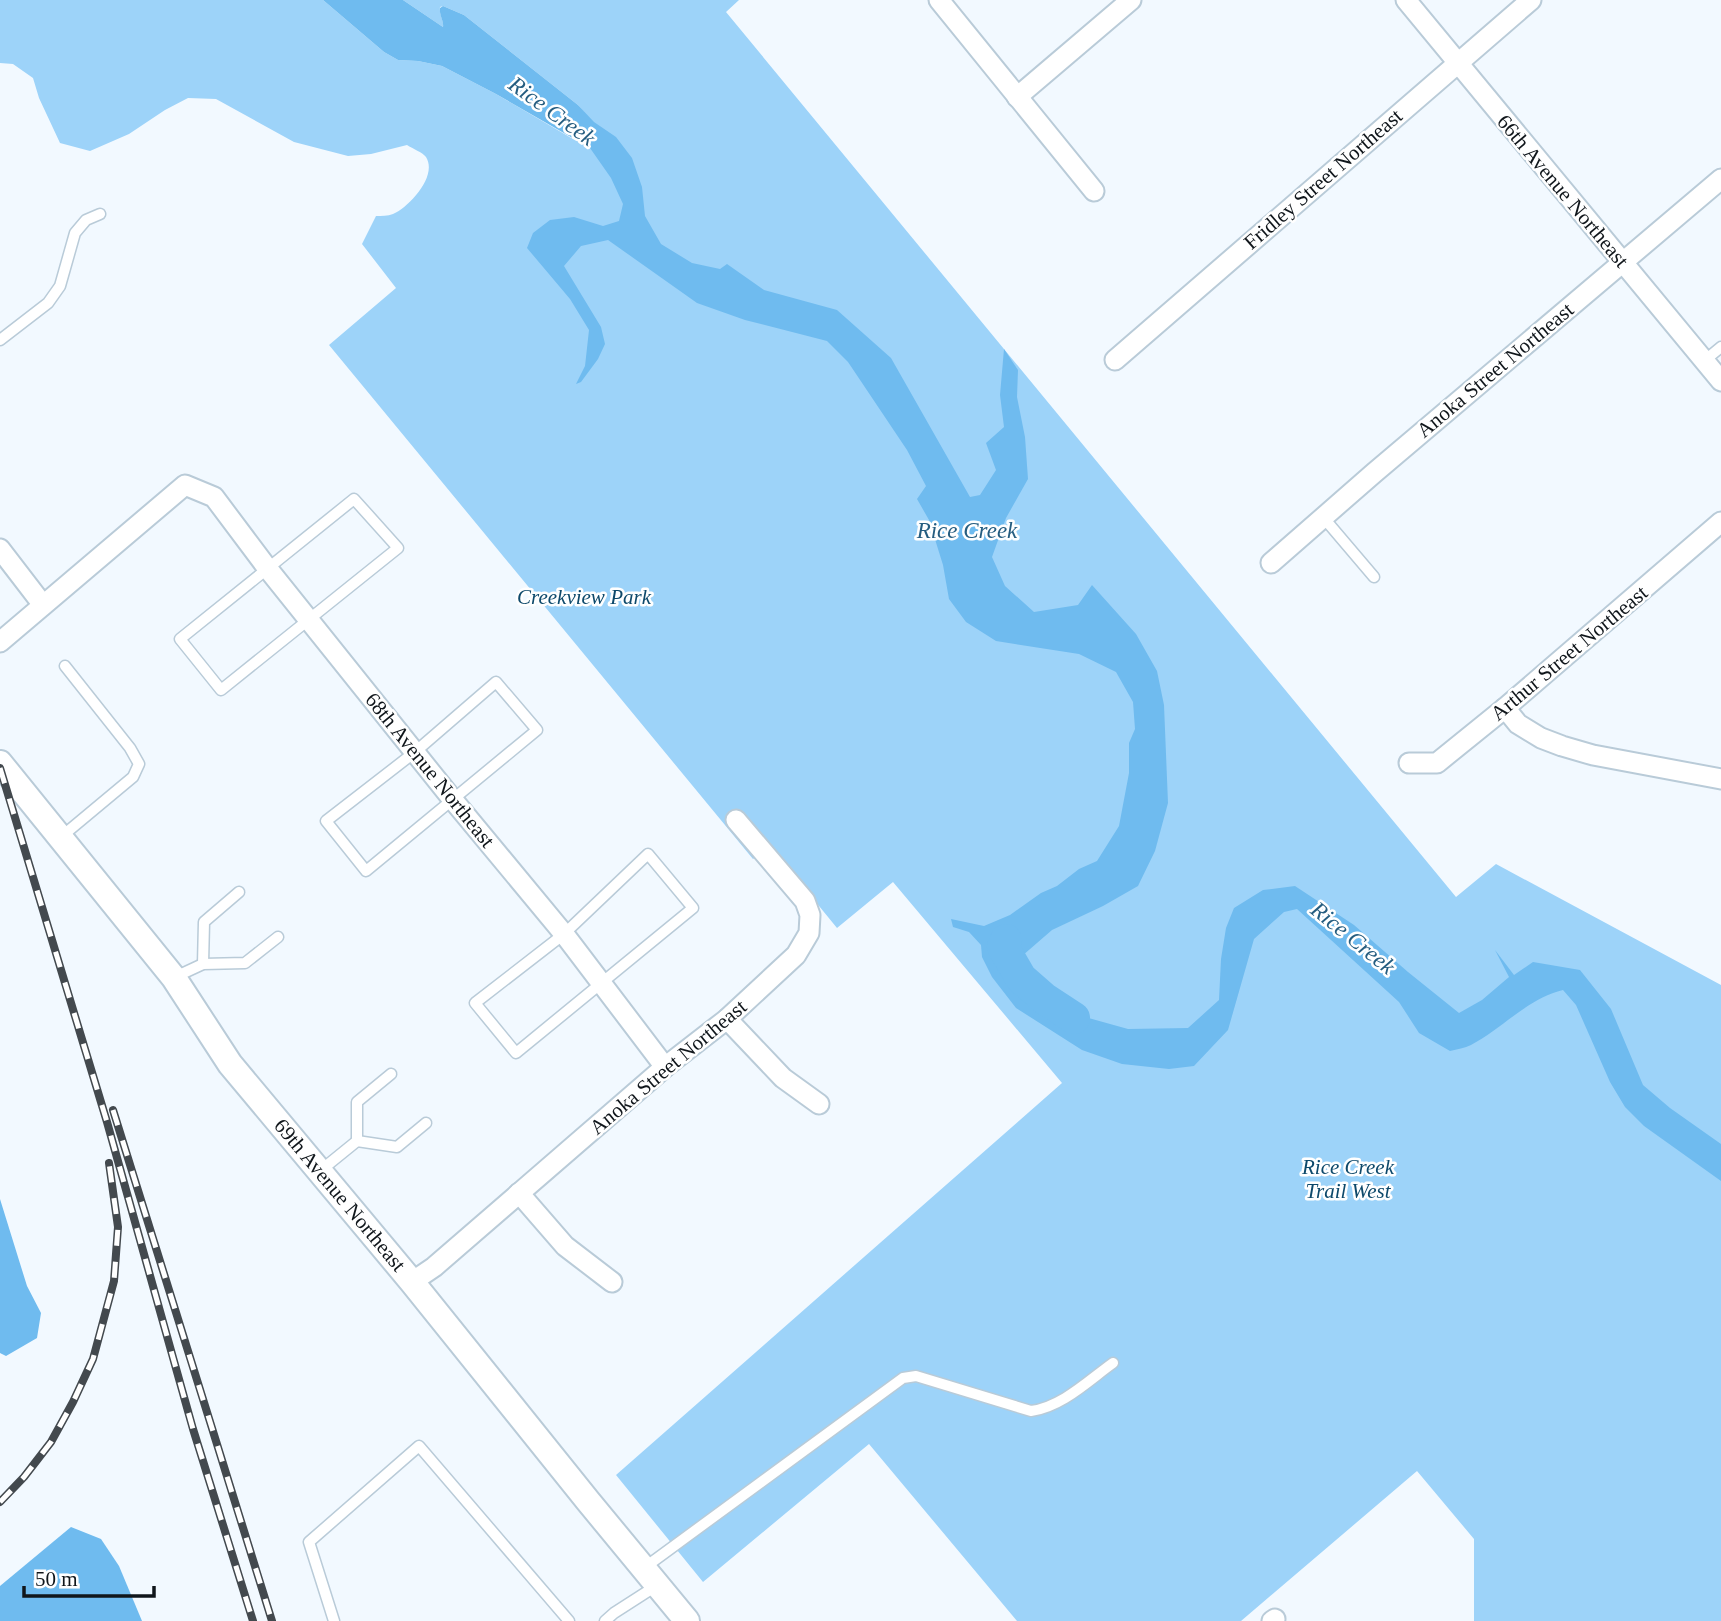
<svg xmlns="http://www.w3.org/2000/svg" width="1721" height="1621" font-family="'Times New Roman',serif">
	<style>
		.green { fill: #9dd3f9 }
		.water { fill: #6fbbef }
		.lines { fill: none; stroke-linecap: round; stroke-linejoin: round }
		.river { stroke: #6fbbef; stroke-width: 32 }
		.service-casing { stroke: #b9cbd8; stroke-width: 13 }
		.minor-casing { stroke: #b9cbd8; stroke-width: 23 }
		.tertiary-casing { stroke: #b9cbd8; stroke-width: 28 }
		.service { stroke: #fff; stroke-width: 10 }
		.minor { stroke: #fff; stroke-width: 19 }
		.tertiary { stroke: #fff; stroke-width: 24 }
		.rail-casing { stroke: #43494e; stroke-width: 8 }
		.rail { stroke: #fff; stroke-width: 5; stroke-dasharray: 16; stroke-linecap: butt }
		.labels { text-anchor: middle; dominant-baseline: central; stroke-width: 5; stroke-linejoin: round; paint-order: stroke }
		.street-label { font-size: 21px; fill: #10161b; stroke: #fff }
		.park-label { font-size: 21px; font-style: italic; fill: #0d496b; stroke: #fff }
		.water-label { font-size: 23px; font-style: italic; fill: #255d80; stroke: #fff }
	</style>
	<rect width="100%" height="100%" fill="#f2f9ff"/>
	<path class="green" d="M 0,0 L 323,0 L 384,52 L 398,60 L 418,61 L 442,66 L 496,94 L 573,139 L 584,112 L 578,105 L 464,15 L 443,6 L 440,7 C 439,15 444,20 443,27 L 403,0 L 739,0 L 726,12 L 1456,897 L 1496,864 L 1721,985 L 1721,1621 L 1474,1621 L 1474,1539 L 1417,1471 L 1241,1621 L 1017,1621 L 869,1444 L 703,1582 L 616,1475 L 1062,1083 L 893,882 L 837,928 L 770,846 L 753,859 L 329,345 L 396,288 L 362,244 L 376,216 C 381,216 388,216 393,214 C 409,207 438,176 426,157 C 422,152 413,149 407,145 L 371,154 L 348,156 L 294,142 L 216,99 L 188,98 L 165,110 L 129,134 L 90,151 L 60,143 L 39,98 L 33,78 L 13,64 L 0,63 Z"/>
	<g class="water">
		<path d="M 323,0 L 403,0 L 443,27 C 444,21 439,15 440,8 L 443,6 L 464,15 L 578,105 L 594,122 L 616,137 L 632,158 L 642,187 L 645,216 L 661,244 L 692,263 L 720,269 L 727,264 L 764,290 L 837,310 L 891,358 L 970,497 L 980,495 L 996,470 L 986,443 L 1004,427 L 1000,395 L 1004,349 L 1018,370 L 1017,397 L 1025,437 L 1028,479 L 1006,518 L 992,557 L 1005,586 L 1034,612 L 1078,605 L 1092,585 L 1136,634 L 1157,671 L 1164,705 L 1168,803 L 1155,851 L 1138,886 L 1103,906 L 1052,930 L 1022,956 L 1021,978 L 1045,999 L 1085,1017 L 1128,1029 L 1188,1028 L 1219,1000 L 1221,959 L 1226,928 L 1234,908 L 1263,890 L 1295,886 L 1354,925 L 1408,972 L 1459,1013 L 1482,1000 L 1509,977 L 1495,950 L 1514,975 L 1533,962 L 1580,970 L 1611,1009 L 1643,1085 L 1670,1108 L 1721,1144 L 1721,1181 L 1644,1126 L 1625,1107 L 1610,1082 L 1576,1005 L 1563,990 C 1527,999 1503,1028 1471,1045 C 1465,1048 1457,1049 1450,1051 L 1419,1033 L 1399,1002 L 1297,909 L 1284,912 L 1254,939 L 1228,1030 L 1194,1066 L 1169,1069 L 1122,1064 L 1082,1050 L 1016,1008 L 992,977 L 982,957 L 981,945 L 969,932 L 953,927 L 951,919 L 984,926 L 1010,915 L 1041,893 L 1057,886 L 1079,869 L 1097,861 L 1119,826 L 1129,773 L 1129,743 L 1135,729 L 1133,702 L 1116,672 L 1079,654 L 996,641 L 966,622 L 949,599 L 943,565 L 929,520 L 917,499 L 926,486 L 907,450 L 848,362 L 827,341 L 745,320 L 697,303 L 608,240 L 581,246 L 564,266 L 601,327 L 605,344 L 598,359 L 581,382 L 576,384 L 585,366 L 589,330 L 570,299 L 527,248 L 533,233 L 550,220 L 574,217 L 603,226 L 619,221 L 623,204 L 611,178 L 590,148 L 496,94 L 442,66 L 418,61 L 398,60 L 384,52 Z"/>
		<polygon points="0,1199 27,1286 41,1313 37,1338 6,1356 0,1353"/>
		<polygon points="71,1527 101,1539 119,1566 142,1621 0,1621 0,1586"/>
	</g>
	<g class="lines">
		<polyline class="river" points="1006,940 1003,947 1021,978 1045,999 1074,1018"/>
		<defs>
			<g id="service">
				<polyline points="0,340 48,303 60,286 75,233 86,220 100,214"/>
				<polyline points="1704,361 1721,347"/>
				<polygon points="354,499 398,548 221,690 180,639"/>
				<polyline points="1323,517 1374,577"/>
				<polygon points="496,682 537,730 366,871 326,821 415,752"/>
				<polyline points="61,837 133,777 139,764 130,748 65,666"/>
				<polygon points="648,854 693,908 516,1053 475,1003 564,934"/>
				<polyline points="203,964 204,922 239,892"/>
				<polyline points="175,977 203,964 245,963 278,937"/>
				<polyline points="357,1141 357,1102 391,1074"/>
				<polyline points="320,1171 357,1141 397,1147 426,1123"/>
				<path d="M 644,1568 L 903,1378 L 916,1376 L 1031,1411 C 1062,1407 1089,1380 1113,1363"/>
				<polyline points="334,1621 309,1542 419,1446 569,1621"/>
				<polyline points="605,1621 614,1613 656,1586"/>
			</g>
			<g id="minor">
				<polyline points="939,0 1094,191"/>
				<polyline points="1406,0 1721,381"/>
				<polyline points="1017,97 1131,0"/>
				<polyline points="1115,360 1531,0"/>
				<polyline points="0,549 43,605"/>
				<polyline points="1271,563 1374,473 1721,179"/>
				<polyline points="0,642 185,485 214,497 268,569 453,800 564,934 665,1067"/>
				<polyline points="1505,708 1518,724 1541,738 1562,746 1593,755 1721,779"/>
				<polyline points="1409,763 1437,763 1505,708 1721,522"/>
				<polyline points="727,1019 783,1078 819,1104"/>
				<polyline points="519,1193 565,1246 612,1282"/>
				<polyline points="412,1282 434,1267 665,1067 727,1019 796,955 809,933 810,915 805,901 736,820"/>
				<polyline points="1272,1621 1275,1619"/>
			</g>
			<polyline id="tertiary" points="0,763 174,978 230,1064 412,1282 588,1501 687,1621"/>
		</defs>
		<use href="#service" class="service-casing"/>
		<use href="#minor" class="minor-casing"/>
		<use href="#tertiary" class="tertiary-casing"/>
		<use href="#service" class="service"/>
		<use href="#minor" class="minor"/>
		<use href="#tertiary" class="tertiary"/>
		<defs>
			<g id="rail">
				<polyline points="0,768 107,1122 193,1429 253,1621"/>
				<polyline points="113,1110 272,1621"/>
				<polyline points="0,1502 24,1477 51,1442 73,1402 93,1359 114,1281 118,1227 109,1163"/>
			</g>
		</defs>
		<use href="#rail" class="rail-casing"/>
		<use href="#rail" class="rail"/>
	</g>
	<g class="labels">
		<g class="street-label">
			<text transform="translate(1323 179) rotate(-41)">Fridley Street Northeast</text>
			<text transform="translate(1563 191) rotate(50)">66th Avenue Northeast</text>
			<text transform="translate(1495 370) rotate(-40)">Anoka Street Northeast</text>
			<text transform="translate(1569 653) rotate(-40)">Arthur Street Northeast</text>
			<text transform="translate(430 770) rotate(51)">68th Avenue Northeast</text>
			<text transform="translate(668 1067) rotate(-40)">Anoka Street Northeast</text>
			<text transform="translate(340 1195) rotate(50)">69th Avenue Northeast</text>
		</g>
		<g class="park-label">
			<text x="584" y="597">Creekview Park</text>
			<text x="1348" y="1167">Rice Creek<tspan x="1348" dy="24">Trail West</tspan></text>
		</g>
		<g class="water-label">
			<text transform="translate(552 111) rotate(36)">Rice Creek</text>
			<text x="967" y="530">Rice Creek</text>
			<text transform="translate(1353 938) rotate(39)">Rice Creek</text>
		</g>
	</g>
	<path d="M24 1586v10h130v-10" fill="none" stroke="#10161b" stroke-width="3.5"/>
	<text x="35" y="1586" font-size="21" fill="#10161b" stroke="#ffffff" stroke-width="5" paint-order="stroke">50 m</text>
</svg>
